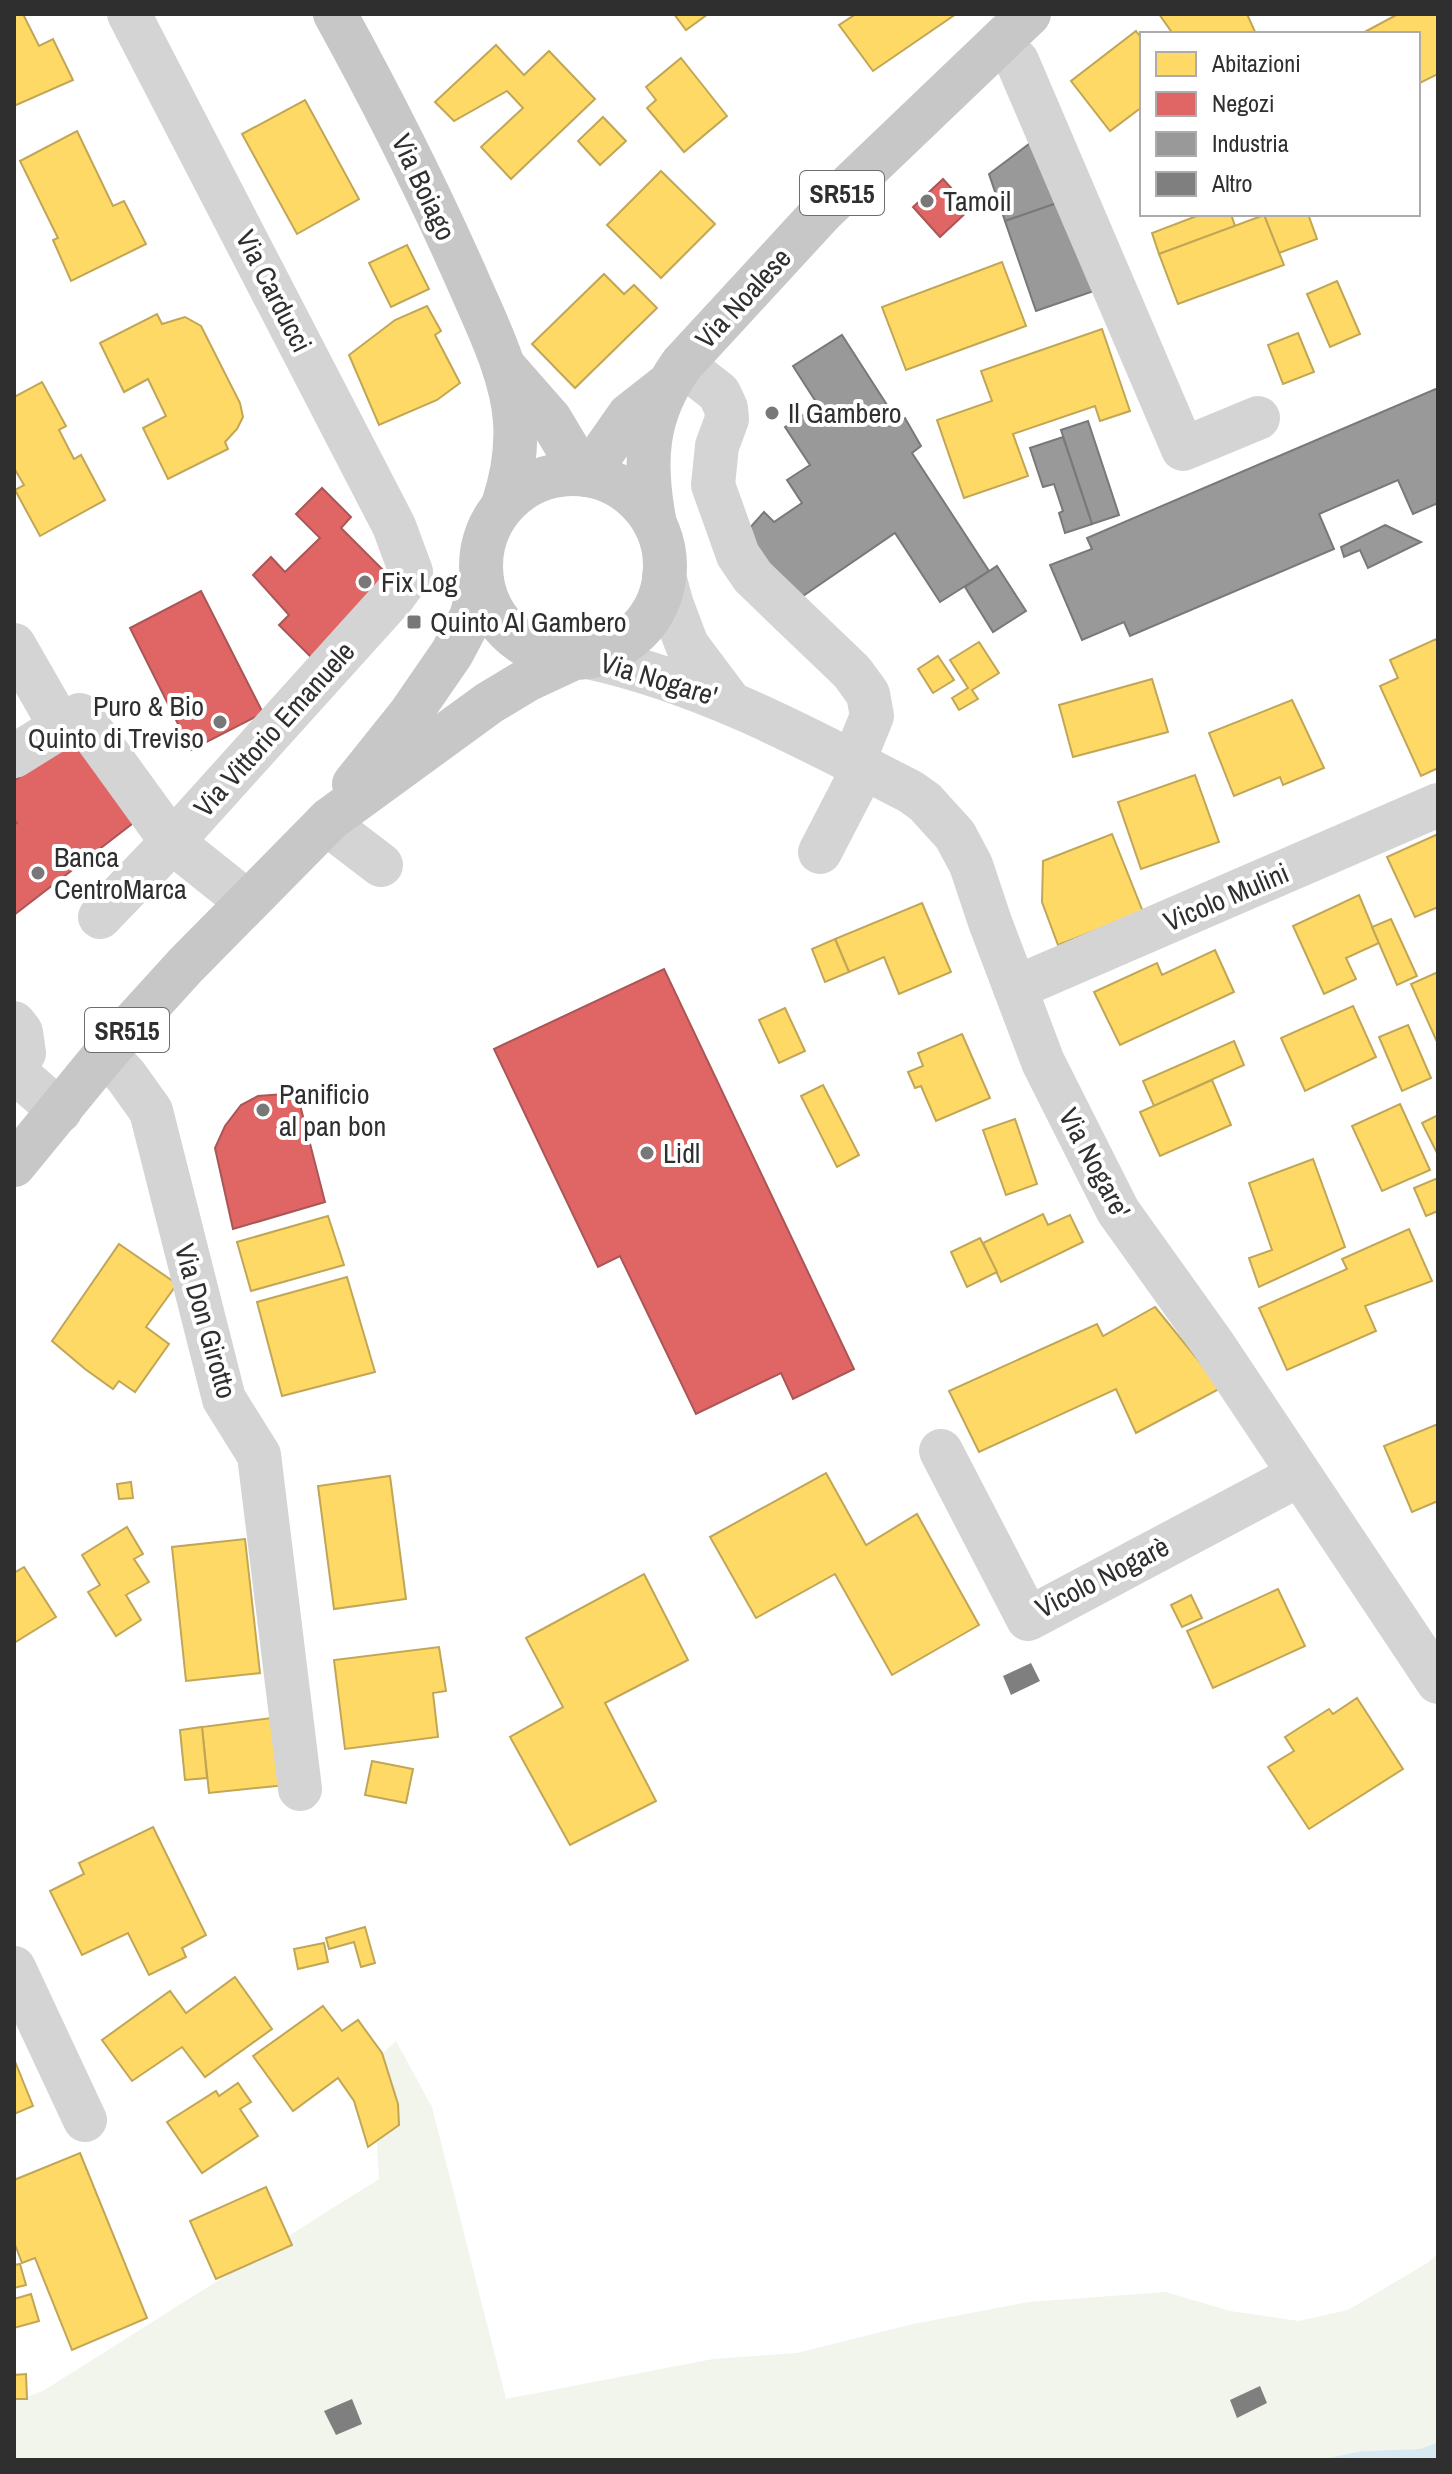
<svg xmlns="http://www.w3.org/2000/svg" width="1452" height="2474" font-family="'Archivo Narrow',sans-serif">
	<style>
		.green { fill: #f1f5ec }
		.water { fill: #d9e9f2 }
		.homes { fill: #ffd966; stroke: #c1a656; stroke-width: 2 }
		.shops { fill: #e06666; stroke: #ab5656; stroke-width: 2 }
		.industry { fill: #999; stroke: #797979; stroke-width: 2 }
		.building { fill: #7f7f7f }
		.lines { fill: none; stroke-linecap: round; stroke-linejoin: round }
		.minor { stroke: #d4d4d4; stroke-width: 44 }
		.major { stroke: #c7c7c7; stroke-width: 44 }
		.poi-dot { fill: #787878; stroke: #fff; stroke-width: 3 }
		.labels { text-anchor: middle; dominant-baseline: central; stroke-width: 8; stroke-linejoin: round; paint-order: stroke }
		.shield { fill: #fff; stroke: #6d6d6d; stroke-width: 2 }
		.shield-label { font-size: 26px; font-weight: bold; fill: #2f2f2f }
		.street-label { font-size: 28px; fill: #2f2f2f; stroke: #fff }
		.poi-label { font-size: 28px; fill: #2f2f2f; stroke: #fff; text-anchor: start }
	</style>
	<rect width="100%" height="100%" fill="#fff"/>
	<polygon class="green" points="396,2041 432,2107 506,2399 713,2359 797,2353 913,2324 1029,2302 1166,2292 1230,2311 1299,2321 1348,2310 1429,2262 1438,2253 1438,2442 1420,2449 1362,2451 1319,2460 14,2460 14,2401 43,2391 379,2179 372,2063"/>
	<polygon class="water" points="1438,2442 1438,2460 1319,2460 1362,2451 1420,2449"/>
	<g class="homes">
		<polygon points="14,14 23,14 39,46 53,39 73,80 14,106"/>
		<polygon points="674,14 708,14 686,30"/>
		<polygon points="856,14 956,14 873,71 839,25"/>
		<polygon points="1159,14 1247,14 1256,34 1173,34"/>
		<polygon points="1398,14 1438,14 1438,74 1418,84 1418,34 1361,34"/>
		<polygon points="1136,31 1142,39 1142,107 1110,131 1071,81"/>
		<polygon points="496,45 524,75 549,51 595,99 511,179 481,147 523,108 507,91 454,121 435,102"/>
		<polygon points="681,58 727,116 684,152 647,108 656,100 646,87"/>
		<polygon points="305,100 359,199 297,234 242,134"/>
		<polygon points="603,117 626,141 600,165 578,141"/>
		<polygon points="77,131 113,206 124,201 146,244 71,281 53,240 58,238 20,161"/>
		<polygon points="661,171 715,224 661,278 607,225"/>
		<polygon points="1202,214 1231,214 1235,226 1159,254 1152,233"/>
		<polygon points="1267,214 1308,214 1317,239 1279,253 1264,215"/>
		<polygon points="1264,215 1284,265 1178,304 1159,254"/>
		<polygon points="407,245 429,289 391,307 369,263"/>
		<polygon points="1002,262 1026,326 906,370 882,307"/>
		<polygon points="604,274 624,294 634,285 657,308 575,388 532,344"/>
		<polygon points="1337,281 1360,334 1330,347 1307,294"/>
		<polygon points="427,306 441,331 435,335 460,383 437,400 379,425 349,355 395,320"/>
		<polygon points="157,314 162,324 185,317 201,326 240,403 243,417 237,429 225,442 228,449 168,479 143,428 166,416 148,379 124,392 100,343"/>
		<polygon points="1102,329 1130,411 1100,421 1095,406 1013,434 1028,476 964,498 937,420 992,401 981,371"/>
		<polygon points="1298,333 1314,372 1283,384 1268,345"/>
		<polygon points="42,382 66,426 59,430 74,459 81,455 105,500 40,536 15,490 24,485 14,468 14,397"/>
		<polygon points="1436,639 1438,645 1438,768 1421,776 1380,686 1398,678 1390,660"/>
		<polygon points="979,642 999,673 972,690 978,699 959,710 952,698 968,688 950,660"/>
		<polygon points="938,656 954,680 933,693 918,669"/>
		<polygon points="1152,679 1168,732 1073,757 1059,705"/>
		<polygon points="1292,700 1324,768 1283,785 1280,777 1234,796 1209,733"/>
		<polygon points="1195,775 1219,842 1141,869 1118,802"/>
		<polygon points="1112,834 1143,912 1058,945 1042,902 1043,861"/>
		<polygon points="1438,834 1438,907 1415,917 1387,857"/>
		<polygon points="1359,895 1379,943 1346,958 1356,979 1324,994 1293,926"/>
		<polygon points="922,903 951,972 899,994 884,957 849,972 835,939"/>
		<polygon points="1391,919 1417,976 1397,985 1372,927"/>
		<polygon points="835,939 849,972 825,982 812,949"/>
		<polygon points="1215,950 1234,992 1120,1045 1094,992 1157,963 1162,975"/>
		<polygon points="1438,972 1438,1044 1411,984"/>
		<polygon points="1353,1006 1376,1057 1305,1091 1281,1038"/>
		<polygon points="785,1008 805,1051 779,1063 759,1020"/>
		<polygon points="1408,1025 1431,1078 1402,1091 1379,1037"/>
		<polygon points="962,1034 990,1098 936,1121 921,1086 915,1088 908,1072 923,1066 918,1053"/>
		<polygon points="1234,1041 1244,1065 1154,1106 1143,1081"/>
		<polygon points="1212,1080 1231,1125 1160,1156 1140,1112"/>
		<polygon points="823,1085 859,1155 837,1167 801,1096"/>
		<polygon points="1400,1104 1430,1170 1382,1191 1352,1126"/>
		<polygon points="1438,1115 1438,1155 1422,1123"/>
		<polygon points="1015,1119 1037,1184 1006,1195 983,1130"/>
		<polygon points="1313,1159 1345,1247 1259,1287 1249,1258 1272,1250 1249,1183"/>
		<polygon points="1438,1178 1438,1211 1426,1216 1414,1188"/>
		<polygon points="1043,1214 1048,1225 1070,1215 1083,1242 1001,1282 983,1243"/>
		<polygon points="328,1216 344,1265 251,1291 237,1242"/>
		<polygon points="1409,1229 1432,1281 1365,1306 1376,1331 1287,1370 1259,1308 1347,1269 1342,1259"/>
		<polygon points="980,1238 997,1272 967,1287 951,1252"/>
		<polygon points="119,1244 177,1284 146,1327 169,1344 135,1392 119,1381 113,1389 85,1369 52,1341"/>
		<polygon points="347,1277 375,1372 282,1396 257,1302"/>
		<polygon points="1155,1307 1221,1388 1136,1433 1116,1389 979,1452 949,1391 1097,1324 1103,1336"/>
		<polygon points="1438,1424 1438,1501 1412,1512 1384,1446"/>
		<polygon points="826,1473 866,1545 917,1514 979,1625 892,1675 835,1574 756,1618 710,1537"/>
		<polygon points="390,1476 406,1599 334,1609 318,1486"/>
		<polygon points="131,1482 133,1498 119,1499 117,1484"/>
		<polygon points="127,1527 143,1554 134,1559 149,1582 126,1595 141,1620 116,1636 88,1592 100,1585 82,1555"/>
		<polygon points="245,1539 260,1673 186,1681 172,1547"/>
		<polygon points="24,1567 56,1617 14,1643 14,1573"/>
		<polygon points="644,1574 688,1660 605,1703 656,1801 570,1845 510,1737 563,1707 526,1638"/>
		<polygon points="1278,1589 1305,1646 1213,1688 1187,1631"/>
		<polygon points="1191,1595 1202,1618 1182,1627 1171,1605"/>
		<polygon points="439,1647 446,1691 433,1693 438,1737 345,1749 334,1660"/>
		<polygon points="1357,1698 1403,1769 1309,1829 1268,1767 1294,1751 1285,1737 1329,1709 1333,1714"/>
		<polygon points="279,1717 286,1785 209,1793 202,1727"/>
		<polygon points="202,1727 207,1778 185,1780 180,1730"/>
		<polygon points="372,1761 413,1769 406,1803 365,1795"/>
		<polygon points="153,1827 206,1935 182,1948 186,1957 149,1975 128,1933 82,1955 50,1891 84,1874 79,1863"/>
		<polygon points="365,1927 375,1963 361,1967 354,1942 329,1949 326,1938"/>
		<polygon points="324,1943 328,1962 298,1969 294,1949"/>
		<polygon points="235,1977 272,2029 205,2077 182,2047 132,2081 102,2040 170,1991 186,2013"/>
		<polygon points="323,2006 342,2031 358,2020 382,2053 398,2104 399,2125 368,2147 354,2101 338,2078 293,2111 253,2056"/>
		<polygon points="14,2059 33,2106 14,2114"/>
		<polygon points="238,2083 251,2102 240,2109 258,2136 202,2173 167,2122 216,2091 219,2096"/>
		<polygon points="80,2153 147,2318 72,2350 35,2258 22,2263 14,2242 14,2180"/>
		<polygon points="266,2187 292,2245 216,2279 190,2221"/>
		<polygon points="20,2264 26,2285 14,2288 14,2265"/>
		<polygon points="31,2294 39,2321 14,2328 14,2299"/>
		<polygon points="26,2374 27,2399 14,2399 14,2375"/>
	</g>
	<g class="shops">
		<polygon points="943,179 970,209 940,237 913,207"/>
		<polygon points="322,488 351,517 341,528 392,579 312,658 279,625 289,615 253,575 271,557 285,572 320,538 296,514"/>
		<polygon points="201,591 263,713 191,750 130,628"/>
		<polygon points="84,732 141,817 14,915 14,825 17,823 14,819 14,781"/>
		<polygon points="664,969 854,1369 793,1399 781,1373 696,1414 620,1256 598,1267 494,1049"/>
		<polygon points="297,1093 325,1202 233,1229 215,1148 225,1126 241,1105 258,1096"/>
	</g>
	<g class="industry">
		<polygon points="1041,135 1063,201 1005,221 989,174"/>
		<polygon points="1063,201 1094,291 1036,311 1005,221"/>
		<polygon points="842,335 898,422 905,418 921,446 912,453 989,571 940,602 895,533 803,596 740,539 764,512 774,522 802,503 787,480 810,465 785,427 818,405 793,366"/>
		<polygon points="1438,388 1438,503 1413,514 1398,480 1319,514 1334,549 1130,636 1124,622 1082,640 1050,565 1092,549 1087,538"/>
		<polygon points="1088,421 1119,515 1092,524 1061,430"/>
		<polygon points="1063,437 1092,524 1065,533 1059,513 1063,511 1054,484 1043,487 1030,448"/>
		<polygon points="1385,525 1421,542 1368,568 1360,550 1344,557 1341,547"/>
		<polygon points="997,566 1026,611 993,632 965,587"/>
	</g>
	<g class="building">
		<polygon points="1031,1663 1040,1681 1011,1695 1003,1676"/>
		<polygon points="1260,2386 1267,2403 1237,2418 1230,2400"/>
		<polygon points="352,2399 362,2424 336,2435 324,2411"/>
	</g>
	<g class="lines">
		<g class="minor">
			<polyline points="998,44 1017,61 1183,449 1258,418"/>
			<polyline points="682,364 719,393 726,408 727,419 717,446 713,485 738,555 753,577 852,672 868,694 872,716 861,743 849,761"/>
			<polyline points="664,576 672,605 687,645 729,701"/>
			<polyline points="14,645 61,727"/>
			<path d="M 588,657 C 703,682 807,738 911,792 L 925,802 L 955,835 L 971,865 L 990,922 L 1043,1062 L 1118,1211 L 1213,1344 L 1438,1682"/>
			<polyline points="14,756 80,715 172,842 246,901"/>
			<polyline points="326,823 381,865"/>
			<polyline points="820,852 863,769"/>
			<polyline points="100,917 172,842 394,596 411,572 394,526 129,14"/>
			<polyline points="1015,988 1438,805"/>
			<polyline points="14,1023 21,1032 24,1053 14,1064"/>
			<polyline points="105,1054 126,1076 151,1111 224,1399 259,1455 300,1789"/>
			<polyline points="14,1071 60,1111"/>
			<polyline points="941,1451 1028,1619 1299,1475"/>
			<polyline points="14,1968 85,2120"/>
		</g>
		<g class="major">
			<path d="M 335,14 C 384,103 430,194 471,288 C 489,329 512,376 515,421 C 517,451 512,478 503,505"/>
			<polyline points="507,370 550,419 583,474"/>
			<circle cx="573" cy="566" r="92"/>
			<polyline points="587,475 629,415 666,386"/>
			<path d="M 655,524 C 643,463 645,415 682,364 L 823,211 L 1029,14"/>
			<polyline points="354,784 410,714 452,653 471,617 481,582"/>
			<polyline points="14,1165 105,1054 185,966 330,819 489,703 529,679 572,659"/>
		</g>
	</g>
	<g class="poi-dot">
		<circle cx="927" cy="201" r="8"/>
		<circle cx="772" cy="413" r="8"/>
		<circle cx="365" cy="582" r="8"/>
		<rect x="406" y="614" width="16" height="16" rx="4"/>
		<circle cx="220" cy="722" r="8"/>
		<circle cx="38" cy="873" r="8"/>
		<circle cx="263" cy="1110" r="8"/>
		<circle cx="647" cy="1153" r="8"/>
	</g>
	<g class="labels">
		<g class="shield">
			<rect x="800" y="171" width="84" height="44" rx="6"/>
			<rect x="85" y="1008" width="84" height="44" rx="6"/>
		</g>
		<g class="shield-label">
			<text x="842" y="193">SR515</text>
			<text x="127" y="1030">SR515</text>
		</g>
		<g class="street-label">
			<text transform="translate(424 187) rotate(65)">Via Boiago</text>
			<text transform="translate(274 291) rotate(63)">Via Carducci</text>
			<text transform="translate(743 298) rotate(-47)">Via Noalese</text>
			<text transform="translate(659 679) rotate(17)">Via Nogare'</text>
			<text transform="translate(274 729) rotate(-48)">Via Vittorio Emanuele</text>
			<text transform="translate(1226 897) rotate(-23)">Vicolo Mulini</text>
			<text transform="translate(1095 1163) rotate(62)">Via Nogare'</text>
			<text transform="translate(206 1321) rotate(74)">Via Don Girotto</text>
			<text transform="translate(1102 1577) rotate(-27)">Vicolo Nogarè</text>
		</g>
		<g class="poi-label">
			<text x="943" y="201">Tamoil</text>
			<text x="788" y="413">Il Gambero</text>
			<text x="381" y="582">Fix Log</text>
			<text x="430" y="622">Quinto Al Gambero</text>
			<text x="204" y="706" text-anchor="end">Puro &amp; Bio<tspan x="204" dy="32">Quinto di Treviso</tspan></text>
			<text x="54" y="857">Banca<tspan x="54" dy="32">CentroMarca</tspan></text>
			<text x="279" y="1094">Panificio<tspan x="279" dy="32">al pan bon</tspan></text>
			<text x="663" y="1153">Lidl</text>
		</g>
	</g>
	<rect width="1452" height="2474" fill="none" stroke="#2f2f2f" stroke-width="32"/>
	<rect x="1140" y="32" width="280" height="184" fill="#ffffff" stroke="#acacac" stroke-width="2"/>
	<rect x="1156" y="52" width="40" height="24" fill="#ffd966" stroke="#acacac" stroke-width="2"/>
	<text x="1212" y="72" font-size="24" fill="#2f2f2f">Abitazioni</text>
	<rect x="1156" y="92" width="40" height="24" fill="#e06666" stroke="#acacac" stroke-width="2"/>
	<text x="1212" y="112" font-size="24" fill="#2f2f2f">Negozi</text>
	<rect x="1156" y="132" width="40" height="24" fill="#999999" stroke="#acacac" stroke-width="2"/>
	<text x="1212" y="152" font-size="24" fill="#2f2f2f">Industria</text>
	<rect x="1156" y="172" width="40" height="24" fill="#7f7f7f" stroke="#acacac" stroke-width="2"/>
	<text x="1212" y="192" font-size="24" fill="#2f2f2f">Altro</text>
</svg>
